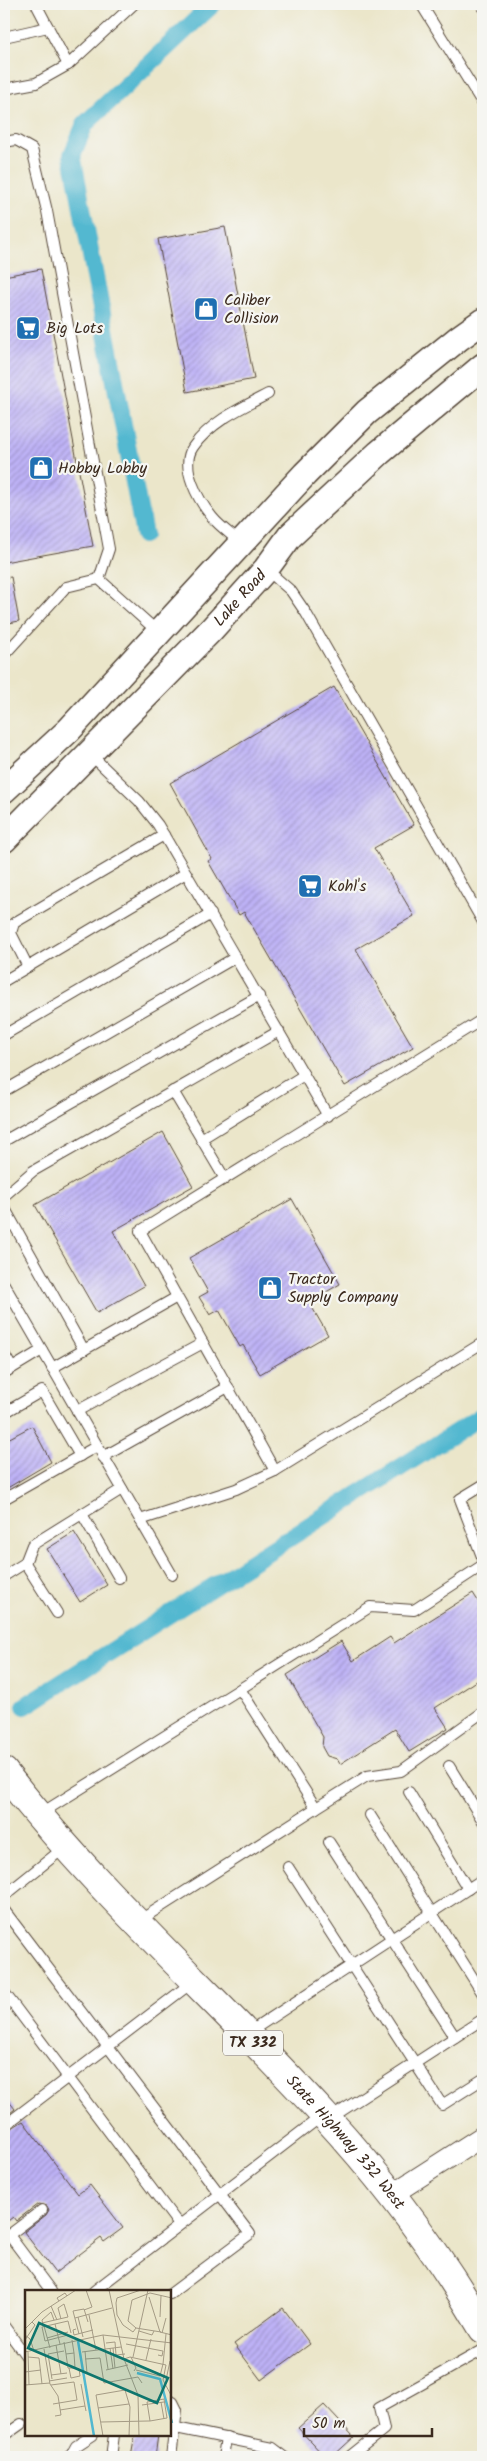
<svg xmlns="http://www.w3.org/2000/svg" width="487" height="2461" font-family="Kalam,sans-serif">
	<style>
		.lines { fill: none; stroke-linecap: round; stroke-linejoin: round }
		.canal { stroke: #52b8d0; stroke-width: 18 }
		.building { fill: url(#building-hatch) }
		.service-casing { stroke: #554638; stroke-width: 12 }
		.minor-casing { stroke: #554638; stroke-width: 22 }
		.tertiary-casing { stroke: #554638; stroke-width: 28 }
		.primary-casing { stroke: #554638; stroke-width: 30 }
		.service { stroke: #fff; stroke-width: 10 }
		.minor { stroke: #fff; stroke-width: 20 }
		.tertiary { stroke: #fff; stroke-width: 25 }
		.primary { stroke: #fff; stroke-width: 28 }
		.labels { text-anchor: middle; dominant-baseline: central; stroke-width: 4.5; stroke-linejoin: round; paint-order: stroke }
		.shield { fill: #f6f6f2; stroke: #73675e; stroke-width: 1 }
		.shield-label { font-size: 15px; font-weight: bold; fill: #3b2a1e }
		.poi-label { font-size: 16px; fill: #3b2a1e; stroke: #f6f6f2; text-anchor: start }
		.street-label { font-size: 16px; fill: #3b2a1e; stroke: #f6f6f2 }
		.inset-river { fill: none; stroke: #52b8d0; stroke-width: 2.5 }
		.inset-road { fill: none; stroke: #a59b85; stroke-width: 1 }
		.view { fill: #0f766e; fill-opacity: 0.15; stroke: #0f766e; stroke-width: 2.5 }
		.inset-edge { fill: none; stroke: #3b2a1e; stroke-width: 2.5 }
	</style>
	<defs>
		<pattern id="building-hatch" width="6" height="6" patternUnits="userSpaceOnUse" patternTransform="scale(1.25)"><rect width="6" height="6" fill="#beb2f7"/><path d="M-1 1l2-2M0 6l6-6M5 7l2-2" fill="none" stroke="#9c91c7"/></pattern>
	</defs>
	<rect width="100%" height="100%" fill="#f6f6f2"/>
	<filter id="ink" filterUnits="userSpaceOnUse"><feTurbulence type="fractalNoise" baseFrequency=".02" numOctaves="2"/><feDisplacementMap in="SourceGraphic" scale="10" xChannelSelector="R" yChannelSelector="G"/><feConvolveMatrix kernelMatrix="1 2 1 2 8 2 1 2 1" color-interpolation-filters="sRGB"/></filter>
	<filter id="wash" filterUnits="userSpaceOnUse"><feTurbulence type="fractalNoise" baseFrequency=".0096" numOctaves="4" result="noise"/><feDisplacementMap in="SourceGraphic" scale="20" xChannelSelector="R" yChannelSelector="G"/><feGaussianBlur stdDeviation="1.12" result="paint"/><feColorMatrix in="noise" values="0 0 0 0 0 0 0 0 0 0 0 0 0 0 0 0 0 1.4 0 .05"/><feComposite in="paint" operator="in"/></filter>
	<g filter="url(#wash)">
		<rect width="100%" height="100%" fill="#ebe6ca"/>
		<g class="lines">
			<g class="canal">
				<polyline points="144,535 72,155 85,124 213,4"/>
				<polyline points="25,1706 483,1415"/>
			</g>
		</g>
		<g id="blocks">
			<g class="building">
				<polygon points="225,227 254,379 187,392 158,239"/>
				<polygon points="41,269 93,546 4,562 4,276"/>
				<polygon points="11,577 19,621 4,624 4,578"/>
				<polygon points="334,687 414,825 374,848 414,916 356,949 413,1047 345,1086 244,912 239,915 208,861 212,859 170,783"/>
				<polygon points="163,1132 193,1186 113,1231 144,1286 97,1313 35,1205"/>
				<polygon points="292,1199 340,1284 309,1302 328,1335 260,1374 243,1345 240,1347 219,1310 210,1315 199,1297 208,1292 189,1258"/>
				<polygon points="32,1426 51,1462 4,1490 4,1441"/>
				<polygon points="74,1532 107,1585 80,1602 47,1549"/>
				<polygon points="473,1593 483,1609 483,1677 435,1708 448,1728 409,1752 395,1729 340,1764 337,1759 327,1756 322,1747 323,1737 287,1675 341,1641 353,1661 390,1637 394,1643"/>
				<polygon points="4,2095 15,2109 4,2118"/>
				<polygon points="23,2121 78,2194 90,2185 123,2228 104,2242 101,2238 55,2273 24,2232 46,2215 49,2210 47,2206 38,2204 16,2221 13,2217 4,2224 4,2133"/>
				<polygon points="283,2308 310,2344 261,2380 234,2344"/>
				<polygon points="324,2405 354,2437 332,2457 325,2457 298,2428"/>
				<polygon points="135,2435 158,2435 155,2457 131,2457"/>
			</g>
		</g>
	</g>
	<g filter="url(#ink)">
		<use href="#blocks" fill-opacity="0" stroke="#554638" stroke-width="1"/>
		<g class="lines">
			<defs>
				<g id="service">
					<polyline points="36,4 68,65"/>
					<polyline points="421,4 483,104"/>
					<polyline points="481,4 483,7"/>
					<polyline points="4,37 48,27"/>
					<polyline points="4,89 36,83 68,65 134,4"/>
					<polyline points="4,142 16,140 32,149 47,211 109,549 99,579"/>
					<path d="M 241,543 C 232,535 220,527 212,517 C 199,501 179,467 193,447 C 210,422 243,407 268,394"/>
					<polyline points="266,569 291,591 306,613 483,922"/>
					<polyline points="4,655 66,587 99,579 158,632"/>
					<polyline points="89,753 139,801 158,825 328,1116"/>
					<polyline points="28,967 11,933 14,923 164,835"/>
					<polyline points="4,981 186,873"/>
					<polyline points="4,1035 211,914"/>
					<polyline points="4,1091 236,957"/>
					<polyline points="173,1091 225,1179"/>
					<polyline points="201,1139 304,1075"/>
					<polyline points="4,1141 259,996"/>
					<polyline points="4,1196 33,1171 279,1031"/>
					<polyline points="4,1207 84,1350"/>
					<polyline points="4,1284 172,1575"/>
					<polyline points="4,1354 12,1368"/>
					<polyline points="52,1368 177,1297"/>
					<polyline points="4,1373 42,1350"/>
					<polyline points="77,1411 203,1343"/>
					<polyline points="4,1413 42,1391 80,1456"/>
					<polyline points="103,1457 228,1387"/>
					<polyline points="275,1471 140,1231 483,1019"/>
					<polyline points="483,1485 460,1499 483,1559"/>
					<polyline points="4,1499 97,1446"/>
					<polyline points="82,1514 119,1578"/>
					<polyline points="140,1520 236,1489 275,1471 479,1345"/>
					<polyline points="25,1563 57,1613"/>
					<polyline points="4,1576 25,1563 32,1545 122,1489"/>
					<polyline points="240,1689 370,1607 414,1610 483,1565"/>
					<polyline points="449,1766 483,1821"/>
					<polyline points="409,1792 468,1889"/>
					<polyline points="316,1808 367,1776 401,1771 483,1712"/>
					<polyline points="40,1814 240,1689 316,1808 137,1922"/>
					<polyline points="370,1815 483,1994"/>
					<polyline points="329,1842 455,2037"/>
					<polyline points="288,1867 442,2105 483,2079"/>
					<polyline points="4,1896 65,1847"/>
					<polyline points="4,1910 250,2234 170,2294"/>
					<polyline points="4,1992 179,2225"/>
					<polyline points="248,2033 483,1879"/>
					<polyline points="329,2119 483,2019"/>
					<polyline points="4,2126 194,1981"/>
					<polyline points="9,2235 51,2291"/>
					<polyline points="5,2238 42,2210"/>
					<polyline points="94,2291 323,2115"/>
					<polyline points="4,2326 26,2356"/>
					<polyline points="170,2401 173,2402 177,2410 171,2457"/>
					<polyline points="176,2428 273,2448 285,2457"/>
					<polyline points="4,2436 21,2424"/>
					<polyline points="70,2457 76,2446 93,2435"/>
					<polyline points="111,2457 114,2435"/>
					<polyline points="223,2457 226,2438"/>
					<polyline points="349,2457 384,2429 379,2408 483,2350"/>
				</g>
				<polyline id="minor" points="391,2195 483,2136"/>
				<g id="tertiary">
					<polyline points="4,790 69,730 305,474 367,412 459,338 483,321"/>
					<path id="s1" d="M 4,840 L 211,630 L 266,569 L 290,536 L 379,453 L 483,366"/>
				</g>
				<g id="primary">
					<path id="s2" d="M 4,1772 C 100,1896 218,1999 323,2114 C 384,2180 438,2252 483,2329"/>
				</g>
			</defs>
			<use href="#service" class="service-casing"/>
			<use href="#minor" class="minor-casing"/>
			<use href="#tertiary" class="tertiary-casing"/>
			<use href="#primary" class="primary-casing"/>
			<use href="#service" class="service"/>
			<use href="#minor" class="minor"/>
			<use href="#tertiary" class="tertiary"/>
			<use href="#primary" class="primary"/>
		</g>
	</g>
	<defs>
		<symbol id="shop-square" viewBox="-11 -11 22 22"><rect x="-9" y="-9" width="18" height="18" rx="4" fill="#1f6fb2" stroke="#f6f6f2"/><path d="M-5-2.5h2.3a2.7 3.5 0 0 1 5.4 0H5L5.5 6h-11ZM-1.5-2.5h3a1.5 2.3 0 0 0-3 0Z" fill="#fff"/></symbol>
		<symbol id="supermarket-square" viewBox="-11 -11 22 22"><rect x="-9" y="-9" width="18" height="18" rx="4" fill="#1f6fb2" stroke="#f6f6f2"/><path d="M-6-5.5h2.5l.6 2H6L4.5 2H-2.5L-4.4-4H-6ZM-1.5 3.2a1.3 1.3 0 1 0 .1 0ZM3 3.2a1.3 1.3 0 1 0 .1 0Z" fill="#fff"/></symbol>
	</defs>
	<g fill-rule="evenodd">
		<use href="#shop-square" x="192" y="295" width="28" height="28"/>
		<use href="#supermarket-square" x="14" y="314" width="28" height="28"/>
		<use href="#shop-square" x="27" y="454" width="28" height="28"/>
		<use href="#supermarket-square" x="296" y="872" width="28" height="28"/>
		<use href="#shop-square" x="256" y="1274" width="28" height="28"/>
	</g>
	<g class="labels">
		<rect class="shield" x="223" y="2030.5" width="60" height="25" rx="4"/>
		<g class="shield-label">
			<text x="253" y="2043">TX 332</text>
		</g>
		<g class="poi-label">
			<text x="224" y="300">Caliber<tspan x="224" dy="18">Collision</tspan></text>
			<text x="46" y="328">Big Lots</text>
			<text x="58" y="468">Hobby Lobby</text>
			<text x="328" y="886">Kohl's</text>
			<text x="288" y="1279">Tractor<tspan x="288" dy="18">Supply Company</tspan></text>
		</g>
		<g class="street-label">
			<text stroke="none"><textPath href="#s1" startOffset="338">Lake Road</textPath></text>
			<text stroke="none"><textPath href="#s2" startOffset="504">State Highway 332 West</textPath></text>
		</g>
	</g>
	<g transform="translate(25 2290)">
		<rect width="146" height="146" fill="#ebe6ca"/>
		<path class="inset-river" d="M 53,51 L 69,146M 112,83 L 135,89 L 147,133"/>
		<path class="inset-road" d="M 84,0 L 99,69 L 113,105 L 114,146M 124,7 L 135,42 L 147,45M 34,11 L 32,8 L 40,3 L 42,6M 26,16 L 32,30M 59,20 L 67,17 L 61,0M 64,25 L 71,60M 53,27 L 58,47M 135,27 L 136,6M 50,28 L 87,18M 17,33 L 43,27 L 39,14 L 33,18 L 36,29M 30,34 L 35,54M 18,35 L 17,30 L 26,22 L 29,30M 19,36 L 25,58M 111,38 L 108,42 L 98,35 L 92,25 L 91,13 L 92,8 L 116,0M 0,39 L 17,22 L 51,0M 51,39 L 48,40 L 49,45 L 68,40M 114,41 L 127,45 L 129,41M 136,42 L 111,38 L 103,31 L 107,10 L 125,3 L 147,8M 137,43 L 141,28M 54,44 L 48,21 L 59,19 L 63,32M 0,45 L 5,49 L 9,61M 43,45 L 20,51 L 17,37 L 43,31 L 46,43M 78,45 L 83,79M 22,48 L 43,42M 0,50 L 10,35 L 7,32M 39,52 L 41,64 L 49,63 L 47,50M 81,53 L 90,52 L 91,65 L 100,64M 101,54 L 138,61 L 137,66 L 133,65M 31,55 L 36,84M 85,58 L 88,79M 88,58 L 90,78M 19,59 L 25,94 L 33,106 L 36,125 L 30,126M 60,61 L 62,83M 0,62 L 78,45 L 147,53M 3,62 L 4,95M 57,62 L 96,57M 41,64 L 43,78 L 50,78 L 49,63M 3,67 L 14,68 L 17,94M 106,67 L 111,78 L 109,81M 108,67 L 123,0M 60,69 L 75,68 L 79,93 L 113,87 L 117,93M 99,69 L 105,67 L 141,75 L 138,90 L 147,107M 121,70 L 126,49M 138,74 L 141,44M 44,78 L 46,88 L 55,86 L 54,79 L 50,78M 81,80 L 103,75M 111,80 L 135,86 L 138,74M 0,82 L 16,80M 26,85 L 42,83M 27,89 L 23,64 L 39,61M 141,90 L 145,71M 24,91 L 42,88M 56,94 L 60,116M 0,95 L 25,93M 26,95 L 49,92 L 52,110 L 28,114M 136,112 L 139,129M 117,115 L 139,112M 73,118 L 104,114M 35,120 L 60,116 L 61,121M 76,132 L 123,131 L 125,131 L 142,128 L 139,109 L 122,112 L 125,131M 78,146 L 71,105 L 100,100 L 105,117 L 104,146"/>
		<path class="view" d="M 14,33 L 143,88 L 132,113 L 3,58 Z"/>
		<rect width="146" height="146" class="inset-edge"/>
	</g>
	<rect width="487" height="2461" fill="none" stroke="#f6f6f2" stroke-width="20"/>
	<path d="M304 2428v8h128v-8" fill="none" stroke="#3b2a1e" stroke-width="2.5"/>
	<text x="312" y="2428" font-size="15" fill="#3b2a1e" stroke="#f6f6f2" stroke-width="4" paint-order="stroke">50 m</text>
</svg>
